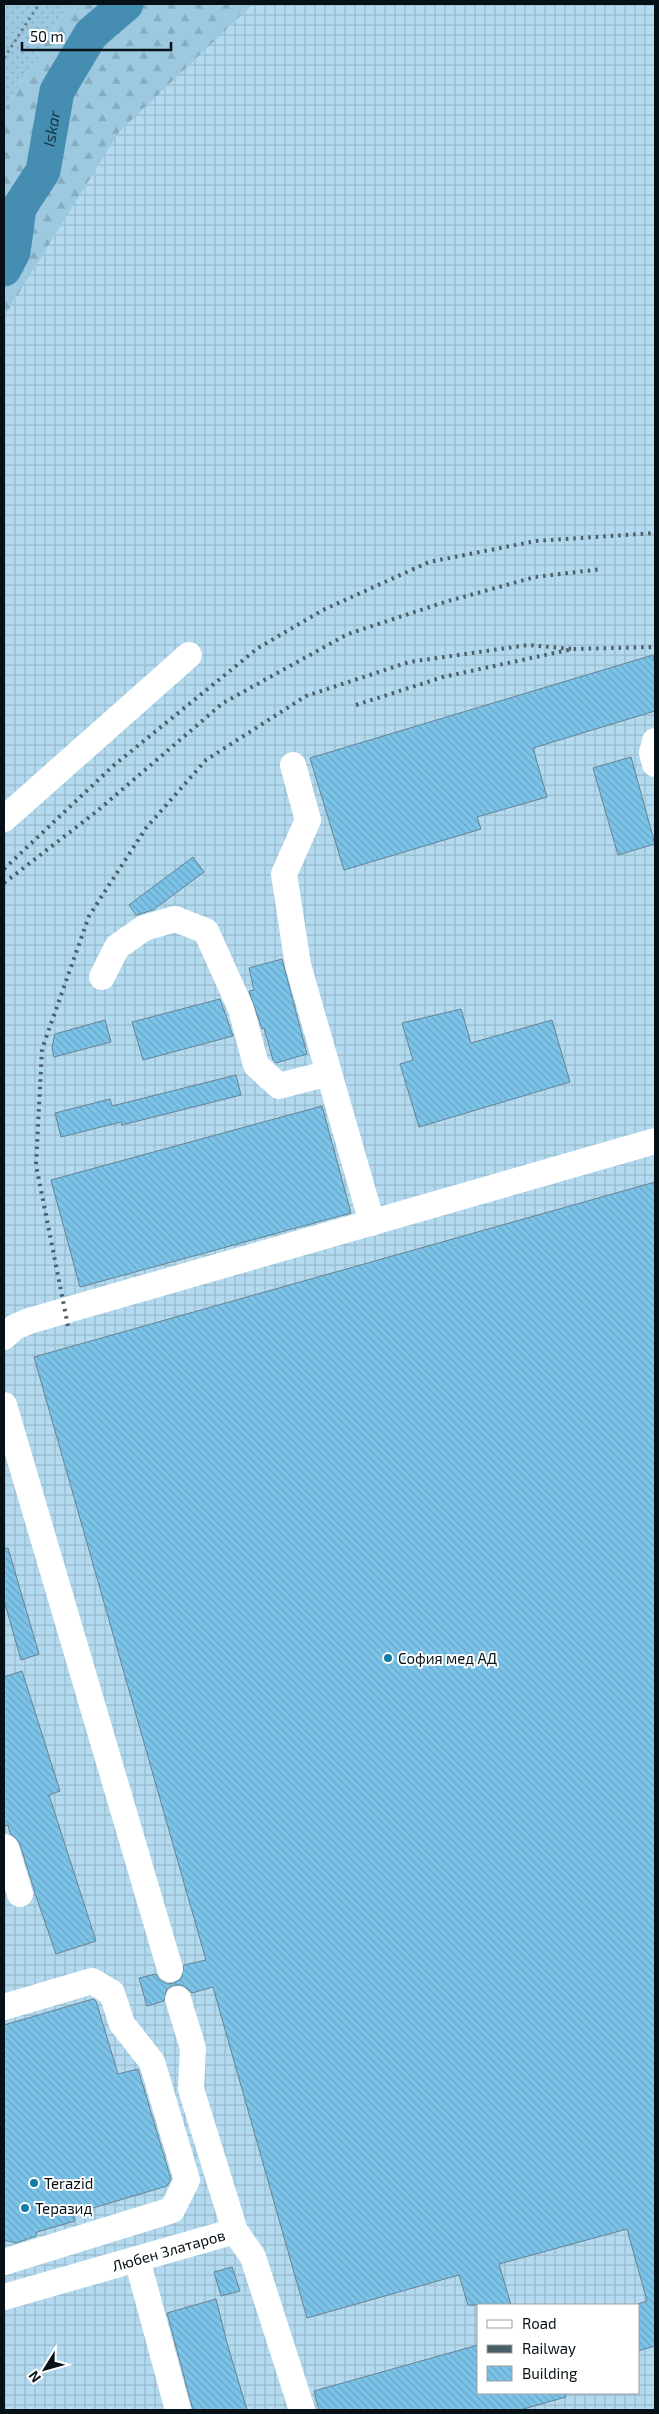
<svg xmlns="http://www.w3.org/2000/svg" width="659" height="2414" font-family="'Exo 2',sans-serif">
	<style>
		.industrial { fill: url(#industrial-grid); fill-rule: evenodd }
		.grass { fill: url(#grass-dots) }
		.forest { fill: url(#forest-firs) }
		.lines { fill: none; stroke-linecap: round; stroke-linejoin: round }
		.river { stroke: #468eb1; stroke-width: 35 }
		.building { fill: url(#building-back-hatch); stroke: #678393 }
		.path { stroke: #697e8a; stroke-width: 3; stroke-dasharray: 2.5 4; stroke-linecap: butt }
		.minor { stroke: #fff; stroke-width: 26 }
		.rail { stroke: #4c5e68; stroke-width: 4; stroke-dasharray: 2.5 5; stroke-linecap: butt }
		.poi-dot { fill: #117ca6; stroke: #fff; stroke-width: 2 }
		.labels { text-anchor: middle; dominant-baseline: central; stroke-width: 4; stroke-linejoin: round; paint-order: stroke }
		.poi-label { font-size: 15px; fill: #061117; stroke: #fff; text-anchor: start }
		.street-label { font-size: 15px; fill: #061117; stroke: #fff }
		.water-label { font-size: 16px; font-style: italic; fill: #153645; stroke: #fff }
	</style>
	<defs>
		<pattern id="industrial-grid" width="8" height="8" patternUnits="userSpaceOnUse" patternTransform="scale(1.25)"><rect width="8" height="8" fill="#b3daef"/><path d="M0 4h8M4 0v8" fill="none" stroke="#98bacc"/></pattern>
		<pattern id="grass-dots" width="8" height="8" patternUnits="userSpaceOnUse" patternTransform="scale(1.25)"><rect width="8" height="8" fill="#9dc9e0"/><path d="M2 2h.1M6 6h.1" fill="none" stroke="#86acbf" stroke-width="1.8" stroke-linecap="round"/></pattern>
		<pattern id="forest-firs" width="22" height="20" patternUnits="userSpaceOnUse" patternTransform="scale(1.25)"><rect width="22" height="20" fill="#9dc9e0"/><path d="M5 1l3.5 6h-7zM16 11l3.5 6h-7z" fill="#86acbf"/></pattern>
		<pattern id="building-back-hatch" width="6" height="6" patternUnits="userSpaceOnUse" patternTransform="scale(1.25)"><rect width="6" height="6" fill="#7bc3e8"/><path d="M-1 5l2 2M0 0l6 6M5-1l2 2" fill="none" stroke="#69a6c6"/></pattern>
	</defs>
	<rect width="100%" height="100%" fill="#c8e7f8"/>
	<path class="industrial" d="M 253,4 L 655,4 L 655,2410 L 4,2410 L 4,317 L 119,131 ZM 478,2305 L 638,2305 L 638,2393 L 478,2393 Z"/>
	<polygon class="grass" points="4,4 72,4 66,9 4,110"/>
	<polygon class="forest" points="72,4 253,4 119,132 4,317 4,110 66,9"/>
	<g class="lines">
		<path class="river" id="s1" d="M 4,269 L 13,252 L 19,208 L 43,171 L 57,91 L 91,34 L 126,4"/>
	</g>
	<g class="building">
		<polygon points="653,655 655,664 655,711 533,748 547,797 477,817 481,829 344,870 310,758"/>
		<polygon points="631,757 655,844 618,855 593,768"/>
		<polygon points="193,857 204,872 153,910 136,915 129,905"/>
		<polygon points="282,959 307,1054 276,1063 273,1060 264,1028 262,1029 249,991 254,990 249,968"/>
		<polygon points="220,999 233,1036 143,1060 132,1022"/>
		<polygon points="461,1009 471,1043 552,1020 570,1082 419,1127 400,1064 413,1060 402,1023"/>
		<polygon points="105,1020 111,1042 54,1057 52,1047 55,1034"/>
		<polygon points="236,1075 241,1095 122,1125 121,1122 61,1137 55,1113 110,1099 112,1106"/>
		<polygon points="322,1106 351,1213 80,1287 51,1180"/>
		<polygon points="655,1182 655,2346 638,2351 638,2304 647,2301 627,2229 499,2264 511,2305 468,2305 459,2275 307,2318 213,1987 192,1993 182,1985 174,1985 167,1989 164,2001 147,2006 139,1978 156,1974 160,1980 167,1984 174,1983 181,1979 184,1965 206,1960 34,1357"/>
		<polygon points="8,1548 39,1654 21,1660 4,1600 4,1549"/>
		<polygon points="22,1671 60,1791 49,1795 96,1941 56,1954 35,1893 20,1844 10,1833 8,1825 4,1826 4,1677"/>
		<polygon points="93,1999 96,2001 118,2074 138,2069 171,2179 167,2186 73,2214 75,2221 37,2232 36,2236 16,2243 4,2240 4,2025"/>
		<polygon points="232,2267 240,2291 221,2296 214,2272"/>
		<polygon points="216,2299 227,2343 247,2410 193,2410 167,2313"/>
		<polygon points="478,2345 478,2393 565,2393 566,2397 520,2410 319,2410 314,2391"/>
	</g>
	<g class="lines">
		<polyline class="path" points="4,58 39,4"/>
		<g class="minor">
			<polyline points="655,741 652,753 655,764"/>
			<polyline points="293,765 308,820 284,874 298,965 372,1223"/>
			<polyline points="4,819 189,655"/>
			<polyline points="102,977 117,947 144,928 175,919 206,931 241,1009 256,1065 279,1086 329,1073"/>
			<polyline points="4,1337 15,1327 29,1321 655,1141"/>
			<polyline points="4,1405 170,1969"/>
			<polyline points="4,1847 6,1848 20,1894"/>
			<polyline points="178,1999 193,2048 191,2089 235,2231 253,2257 302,2410"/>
			<polyline points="4,2007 92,1981 112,1993 122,2024 152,2062 187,2180 172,2210 4,2262"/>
			<polyline points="137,2259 178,2410"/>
			<path id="s2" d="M 4,2297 L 235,2231"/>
		</g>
		<g class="rail">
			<polyline points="356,705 443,677 573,649 655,647"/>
			<polyline points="4,869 113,766 258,648 323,610 429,562 536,541 655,533"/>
			<polyline points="4,883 96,812 223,703 348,634 445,602 535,577 602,569"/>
			<polyline points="68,1326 36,1165 42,1049 89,916 146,828 206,760 306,696 409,662 528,645 573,649"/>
		</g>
	</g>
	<g class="poi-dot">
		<circle cx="388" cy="1658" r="5"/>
		<circle cx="34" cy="2183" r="5"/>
		<circle cx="25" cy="2208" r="5"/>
	</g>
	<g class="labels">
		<g class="poi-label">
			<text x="398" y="1658">София мед АД</text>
			<text x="44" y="2183">Terazid</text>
			<text x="35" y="2208">Теразид</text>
		</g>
		<g class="street-label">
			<text stroke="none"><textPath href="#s2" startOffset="171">Любен Златаров</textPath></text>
		</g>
		<g class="water-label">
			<text stroke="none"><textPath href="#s1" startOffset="151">Iskar</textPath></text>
		</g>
	</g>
	<rect width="659" height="2414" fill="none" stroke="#061117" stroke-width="10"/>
	<rect x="477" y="2304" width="162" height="90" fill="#ffffff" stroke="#9ba0a2"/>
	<rect x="487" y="2320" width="25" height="8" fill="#ffffff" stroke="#9ba0a2"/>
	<text x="522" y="2329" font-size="15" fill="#061117">Road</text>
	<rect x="487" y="2345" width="25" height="8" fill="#4c5e68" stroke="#9ba0a2"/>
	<text x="522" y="2354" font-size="15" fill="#061117">Railway</text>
	<rect x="487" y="2366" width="25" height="15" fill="url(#building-back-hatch)" stroke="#9ba0a2"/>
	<text x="522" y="2379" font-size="15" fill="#061117">Building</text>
	<g transform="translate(45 2369) rotate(233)" stroke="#ffffff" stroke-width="4" paint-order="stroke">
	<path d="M0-4L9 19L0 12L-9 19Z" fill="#061117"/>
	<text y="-8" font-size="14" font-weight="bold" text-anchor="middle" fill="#061117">N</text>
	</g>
	<path d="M22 42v8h149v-8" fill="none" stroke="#061117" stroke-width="2.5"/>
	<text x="30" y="42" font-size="15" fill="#061117" stroke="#ffffff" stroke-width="4" paint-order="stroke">50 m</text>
</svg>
